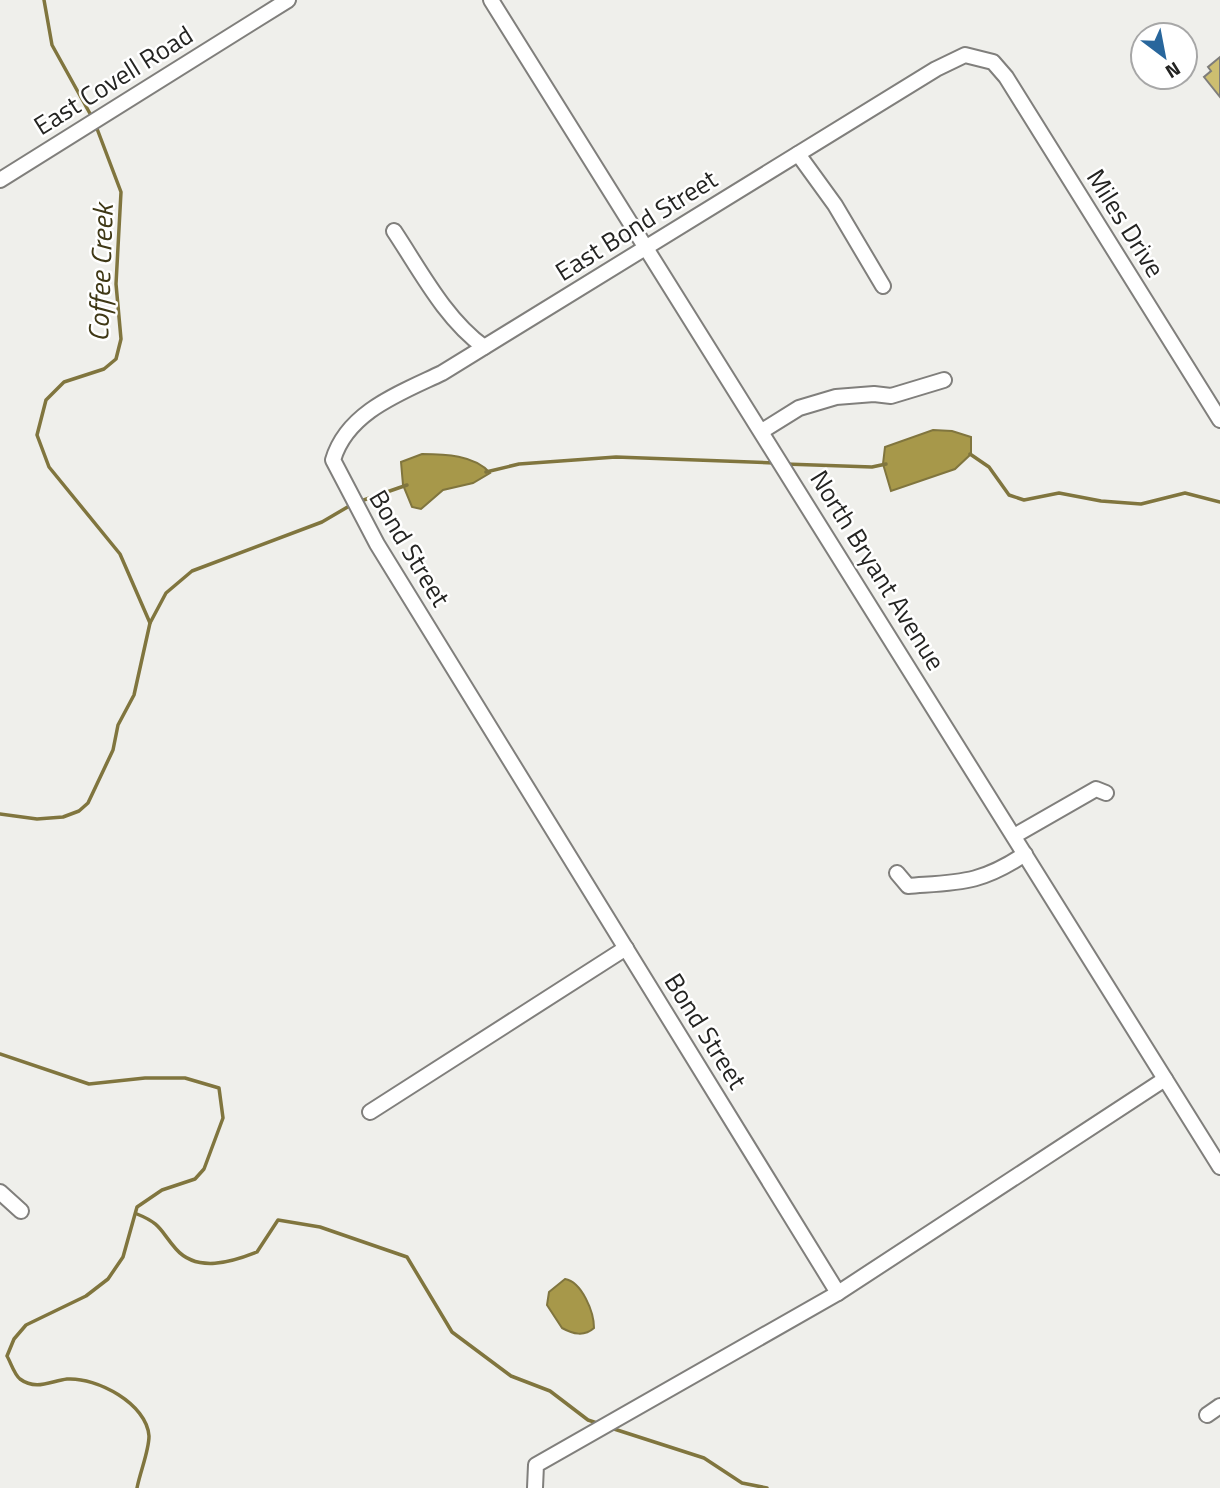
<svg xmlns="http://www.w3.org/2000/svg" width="1220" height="1488" font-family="'Titillium Web',sans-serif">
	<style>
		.water { fill: #a7984a; stroke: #80753e; stroke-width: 2 }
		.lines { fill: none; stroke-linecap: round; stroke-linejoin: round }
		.stream { stroke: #80753e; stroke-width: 3.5 }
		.building { fill: #cdbe70; stroke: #7e7d7a; stroke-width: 2 }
		.minor-casing { stroke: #807f7c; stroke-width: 18 }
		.minor { stroke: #fff; stroke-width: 14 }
		.labels { text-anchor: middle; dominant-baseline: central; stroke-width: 5; stroke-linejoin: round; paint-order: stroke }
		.street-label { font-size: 26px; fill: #242422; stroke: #fff }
		.water-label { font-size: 28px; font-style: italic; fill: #3f3815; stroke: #fff }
	</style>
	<rect width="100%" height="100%" fill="#efefeb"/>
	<g class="water">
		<polygon points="933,430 952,431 971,437 971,454 955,469 891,491 883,464 885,447"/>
		<path d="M 422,454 C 444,454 475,455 490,473 L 473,483 L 443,490 L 421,509 L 412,507 L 403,485 L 401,462 Z"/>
		<path d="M 565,1279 C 582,1282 594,1312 594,1328 C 584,1337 573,1334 562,1328 L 547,1305 L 549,1292 Z"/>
	</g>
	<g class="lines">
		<g class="stream">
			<polyline points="44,0 52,45 93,119"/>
			<polyline points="970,454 989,467 1009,495 1024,500 1059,493 1101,501 1141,504 1185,493 1220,502"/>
			<polyline points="785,464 872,467 886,464"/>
			<polyline points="486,472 519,464 616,457 774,463"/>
			<polyline points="358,502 407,485"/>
			<polyline points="150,623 166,593 192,571 322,522 351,505"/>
			<polyline points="0,814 37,819 63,817 79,811 88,803 113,750 118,725 134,695 150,623 120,554 49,467 37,435 46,400 64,382 104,369 116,359 121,339 116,284 121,192 96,126"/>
			<path d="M 0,1054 L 89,1084 L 145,1078 L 185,1078 L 219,1088 L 223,1118 L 204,1169 L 195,1179 L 162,1190 L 137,1207 L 123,1257 L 108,1279 L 86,1296 L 26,1325 L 14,1339 L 7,1356 C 11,1363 14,1374 20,1379 C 36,1391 51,1381 67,1379 C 97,1377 147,1404 149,1436 C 149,1451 140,1472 137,1488"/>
			<path d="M 137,1214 C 162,1224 160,1231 176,1249 C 197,1273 232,1262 257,1252 L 278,1220 L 320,1227 L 407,1257 L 452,1332 L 511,1376 L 550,1391 L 588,1420 L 600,1424"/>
			<polyline points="611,1428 704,1458 742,1483 767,1488"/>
		</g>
	</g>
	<polygon class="building" points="1220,57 1220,97 1204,77 1211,71 1208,67"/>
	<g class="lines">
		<defs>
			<g id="minor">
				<polyline points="491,0 1220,1167"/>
				<polyline points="798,154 835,205 883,286"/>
				<polyline points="0,180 288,0"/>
				<path d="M 394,231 C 420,270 445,319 484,347"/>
				<polyline points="762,431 799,408 836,397 874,394 891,396 944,380"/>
				<polyline points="1014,836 1096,789 1106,793"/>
				<path d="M 897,873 L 908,886 C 960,882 980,884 1025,854"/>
				<polyline points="370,1112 626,948"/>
				<polyline points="0,1192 21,1211"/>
				<path d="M 838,1293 L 377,544 L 333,460 C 347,412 400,393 442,373 L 936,69 L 965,55 L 993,62 L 1006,77 L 1220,420"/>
				<polyline points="1207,1415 1220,1406"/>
				<polyline points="535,1488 536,1465 838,1293 1165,1079"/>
			</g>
		</defs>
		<use href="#minor" class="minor-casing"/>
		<use href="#minor" class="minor"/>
	</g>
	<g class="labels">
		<g class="street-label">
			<text transform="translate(113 80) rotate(-32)">East Covell Road</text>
			<text transform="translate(1126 223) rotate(58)">Miles Drive</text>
			<text transform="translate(636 225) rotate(-32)">East Bond Street</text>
			<text transform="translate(410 548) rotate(59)">Bond Street</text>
			<text transform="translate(878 570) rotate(58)">North Bryant Avenue</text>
			<text transform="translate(706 1031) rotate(58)">Bond Street</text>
		</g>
		<g class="water-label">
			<text transform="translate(100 273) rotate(-88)">Coffee Creek</text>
		</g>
	</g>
	<g transform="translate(1164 56) rotate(148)"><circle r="33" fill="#ffffff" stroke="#a7a7a7" stroke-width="2"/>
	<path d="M0-5L12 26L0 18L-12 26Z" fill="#28669c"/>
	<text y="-10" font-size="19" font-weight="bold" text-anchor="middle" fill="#242422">N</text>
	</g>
</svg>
